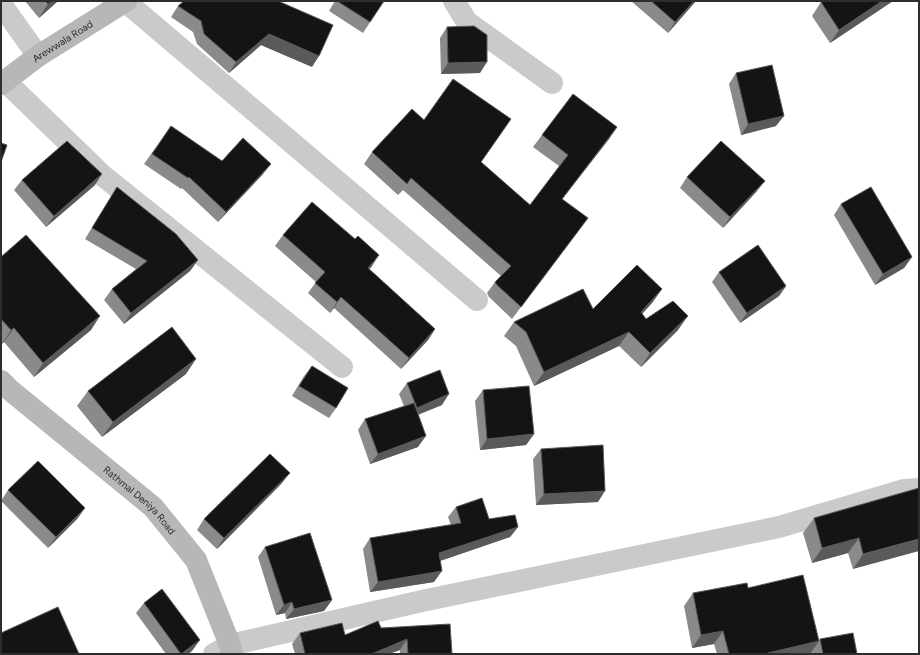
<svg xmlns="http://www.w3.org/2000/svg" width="920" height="655" font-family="Figtree,sans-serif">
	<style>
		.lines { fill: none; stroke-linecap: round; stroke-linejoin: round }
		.street { stroke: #cacaca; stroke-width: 22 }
		.secondary { stroke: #b7b7b7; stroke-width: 22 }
		.wall { fill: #8a8a8a }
		.shaded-wall { fill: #5a5a5a }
		.building { fill: #141414; stroke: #5a5a5a }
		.labels { text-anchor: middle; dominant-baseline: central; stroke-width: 4; stroke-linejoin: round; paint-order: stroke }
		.street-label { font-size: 10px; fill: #2d2d2d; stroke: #fff }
	</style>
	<rect width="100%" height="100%" fill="#fff"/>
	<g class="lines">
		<g class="street">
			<polyline points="454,1 467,22 552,83"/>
			<polyline points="126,2 477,300"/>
			<polyline points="1,4 38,56"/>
			<polyline points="4,80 102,175 342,367"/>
			<polyline points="214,654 230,645 422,601 779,527 904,490 919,489"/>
		</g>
		<g class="secondary">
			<path id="s1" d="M 1,84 L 38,56 L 126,1"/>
			<path id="s2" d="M 1,381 L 10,390 L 153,507 L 196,560 L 230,645 L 232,654"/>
		</g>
	</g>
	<g class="wall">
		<polygon points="25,1 58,1 39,18"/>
		<polygon points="335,1 384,1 363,33 329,11"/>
		<polygon points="631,1 696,1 668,33"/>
		<polygon points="893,1 830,43 812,16 821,2"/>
		<polygon points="178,6 312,67 261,45 229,73 197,44 193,32 171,17"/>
		<polygon points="447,27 480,73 441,74 440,38"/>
		<polygon points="736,73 776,126 741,135 729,84"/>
		<polygon points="171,126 222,161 263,174 218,222 182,188 181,189 144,164"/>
		<polygon points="617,127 609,139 562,199 579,230 512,319 489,297 487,293 495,282 501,276 403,190 398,195 364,164 372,152 481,162 530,205 559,166 533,147 542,135"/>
		<polygon points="687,177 757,191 723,228 680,188"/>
		<polygon points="22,180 95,185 46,227 14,190"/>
		<polygon points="117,187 198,260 190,271 124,324 104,300 112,289 136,269 85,239 110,198"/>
		<polygon points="841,204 912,257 904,268 875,285 834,215"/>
		<polygon points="283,235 372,266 369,269 435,329 428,340 401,369 334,308 330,313 308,293 316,282 275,246"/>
		<polygon points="1,257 91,330 34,377 4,342 2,344 1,343"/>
		<polygon points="719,272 786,286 779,296 740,323 712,282"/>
		<polygon points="662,289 652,303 642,314 646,319 678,330 641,367 619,346 534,386 516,346 504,336 514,322 593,309"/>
		<polygon points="312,366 336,408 329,418 292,396 304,376"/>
		<polygon points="186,374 102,437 77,406 88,391"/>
		<polygon points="407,383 442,405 418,415 418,447 370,464 358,430 365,419 404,406 399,394"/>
		<polygon points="483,390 534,434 526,445 480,450 475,401"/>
		<polygon points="541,449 598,502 536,505 533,459"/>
		<polygon points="282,483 217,549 197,530 204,519"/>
		<polygon points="919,488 853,569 848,553 812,563 803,533 814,518"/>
		<polygon points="8,490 85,508 77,519 48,548 1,501"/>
		<polygon points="456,507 489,519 518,527 510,537 440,561 434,582 370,592 363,549 370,538 451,525 448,517"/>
		<polygon points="265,547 332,600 324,611 286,619 285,613 276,615 258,557"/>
		<polygon points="748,588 819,641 820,639 857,654 717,654 714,644 692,648 684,606 693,593"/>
		<polygon points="144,603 192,651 188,654 166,654 136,613"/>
		<polygon points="381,628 452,654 400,654 400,650 389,654 295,654 292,644 300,633 345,635"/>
	</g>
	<g class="shaded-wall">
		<polygon points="52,1 58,1 39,18 48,4"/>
		<polygon points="694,1 696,1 668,33 675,22"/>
		<polygon points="882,1 893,1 830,43 839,30"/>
		<polygon points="269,34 319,56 312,67 261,45 229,73 236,62"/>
		<polygon points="487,62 480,73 441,74 448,63"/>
		<polygon points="784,116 776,126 741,135 748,124"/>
		<polygon points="617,127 609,139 553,211 562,199"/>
		<polygon points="271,164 263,174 218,222 226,212"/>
		<polygon points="102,174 95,185 46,227 54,216"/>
		<polygon points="765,181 757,191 723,228 730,217"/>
		<polygon points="379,255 372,266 361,279 368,268"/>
		<polygon points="912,257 904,268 875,285 883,274"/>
		<polygon points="198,260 190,271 124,324 131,313"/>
		<polygon points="786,286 779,296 740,323 747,313"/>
		<polygon points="662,289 652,303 631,326 641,312"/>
		<polygon points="341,297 334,308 330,313 337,302"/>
		<polygon points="100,316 91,330 34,377 43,363"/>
		<polygon points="688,316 678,330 641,367 650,353"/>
		<polygon points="14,328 4,342 2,344 11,330"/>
		<polygon points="435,329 428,340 401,369 409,358"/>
		<polygon points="629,332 619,346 534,386 544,372"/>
		<polygon points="196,359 186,374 102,437 113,422"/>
		<polygon points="449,394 442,405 409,418 417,408"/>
		<polygon points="534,434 526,445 480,450 487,439"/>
		<polygon points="426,436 418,447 370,464 378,454"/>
		<polygon points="290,473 282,483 217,549 224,538"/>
		<polygon points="605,491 598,502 536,505 544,494"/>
		<polygon points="85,508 77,519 48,548 56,537"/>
		<polygon points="518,527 510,537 431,564 439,553"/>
		<polygon points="859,538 848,553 812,563 822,548"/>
		<polygon points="919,539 919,551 853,569 863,554"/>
		<polygon points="442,571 434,582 370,592 378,582"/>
		<polygon points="332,600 324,611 286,619 294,609"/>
		<polygon points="292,602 285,613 276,615 284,605"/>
		<polygon points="723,631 714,644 692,648 701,635"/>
		<polygon points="407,639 400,650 389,654 372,654"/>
		<polygon points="200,640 192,651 188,654 181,654"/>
		<polygon points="819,641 810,654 767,654 768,653"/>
	</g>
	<g class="building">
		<polygon points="45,1 52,1 48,4"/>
		<polygon points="184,1 278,1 333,25 319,56 269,34 236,62 204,34 201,21 178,6"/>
		<polygon points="337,1 384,1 370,22"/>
		<polygon points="651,1 694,1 675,22"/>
		<polygon points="823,1 882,1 839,30 821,2"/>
		<polygon points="474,26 487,35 487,62 448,63 447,27"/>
		<polygon points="772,65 784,116 748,124 736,73"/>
		<polygon points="453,79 511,119 481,162 530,205 568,155 542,135 573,94 617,127 562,199 588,218 521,307 497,285 495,282 511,266 411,178 407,184 372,152 412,109 424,120"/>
		<polygon points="171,126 222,161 243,138 271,164 226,212 189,177 188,178 152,154"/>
		<polygon points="67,141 102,174 54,216 22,180"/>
		<polygon points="721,141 765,181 730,217 687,177"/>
		<polygon points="1,143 7,145 1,162"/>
		<polygon points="117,187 176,234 198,260 131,313 112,289 147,261 92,228"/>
		<polygon points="871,187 912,257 883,274 841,204"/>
		<polygon points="312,202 355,239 358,236 379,255 368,268 435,329 409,358 341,297 337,302 315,283 325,272 283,235"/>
		<polygon points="26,235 100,316 43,363 14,328 11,330 1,319 1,257"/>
		<polygon points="758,245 786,286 747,313 719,272"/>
		<polygon points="637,265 662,289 641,312 646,319 673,301 688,316 650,353 629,332 544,372 526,332 514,322 583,289 593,309"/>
		<polygon points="172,327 196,359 113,422 88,391"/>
		<polygon points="312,366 348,388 336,408 299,386"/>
		<polygon points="440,370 449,394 417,408 407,383"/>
		<polygon points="529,386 534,434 487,439 483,390"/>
		<polygon points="414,403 426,436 378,454 365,419"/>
		<polygon points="603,445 605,491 544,494 541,449"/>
		<polygon points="270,454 290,473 224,538 204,519"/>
		<polygon points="38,461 85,508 56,537 8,490"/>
		<polygon points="919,488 919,539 863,554 859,538 822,548 814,518"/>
		<polygon points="482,498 489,519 515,515 518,527 439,553 442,571 378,582 370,538 461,523 456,507"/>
		<polygon points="310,533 332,600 294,609 292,602 284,605 265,547"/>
		<polygon points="803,575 819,641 768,653 768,654 729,654 723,631 701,635 693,593 747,583 748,588"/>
		<polygon points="162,589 200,640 181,654 144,603"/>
		<polygon points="58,607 79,654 1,654 1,633"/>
		<polygon points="378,621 381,628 450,624 452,654 408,654 407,639 372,654 305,654 300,633 342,623 345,635"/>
		<polygon points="853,633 857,654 823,654 820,639"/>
	</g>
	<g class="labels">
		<g class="street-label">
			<text stroke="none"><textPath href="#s1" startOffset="75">Arewwala Road</textPath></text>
			<text stroke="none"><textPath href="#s2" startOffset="183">Rathmal Deniya Road</textPath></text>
		</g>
	</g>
	<rect width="920" height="655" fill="none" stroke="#2d2d2d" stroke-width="4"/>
</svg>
